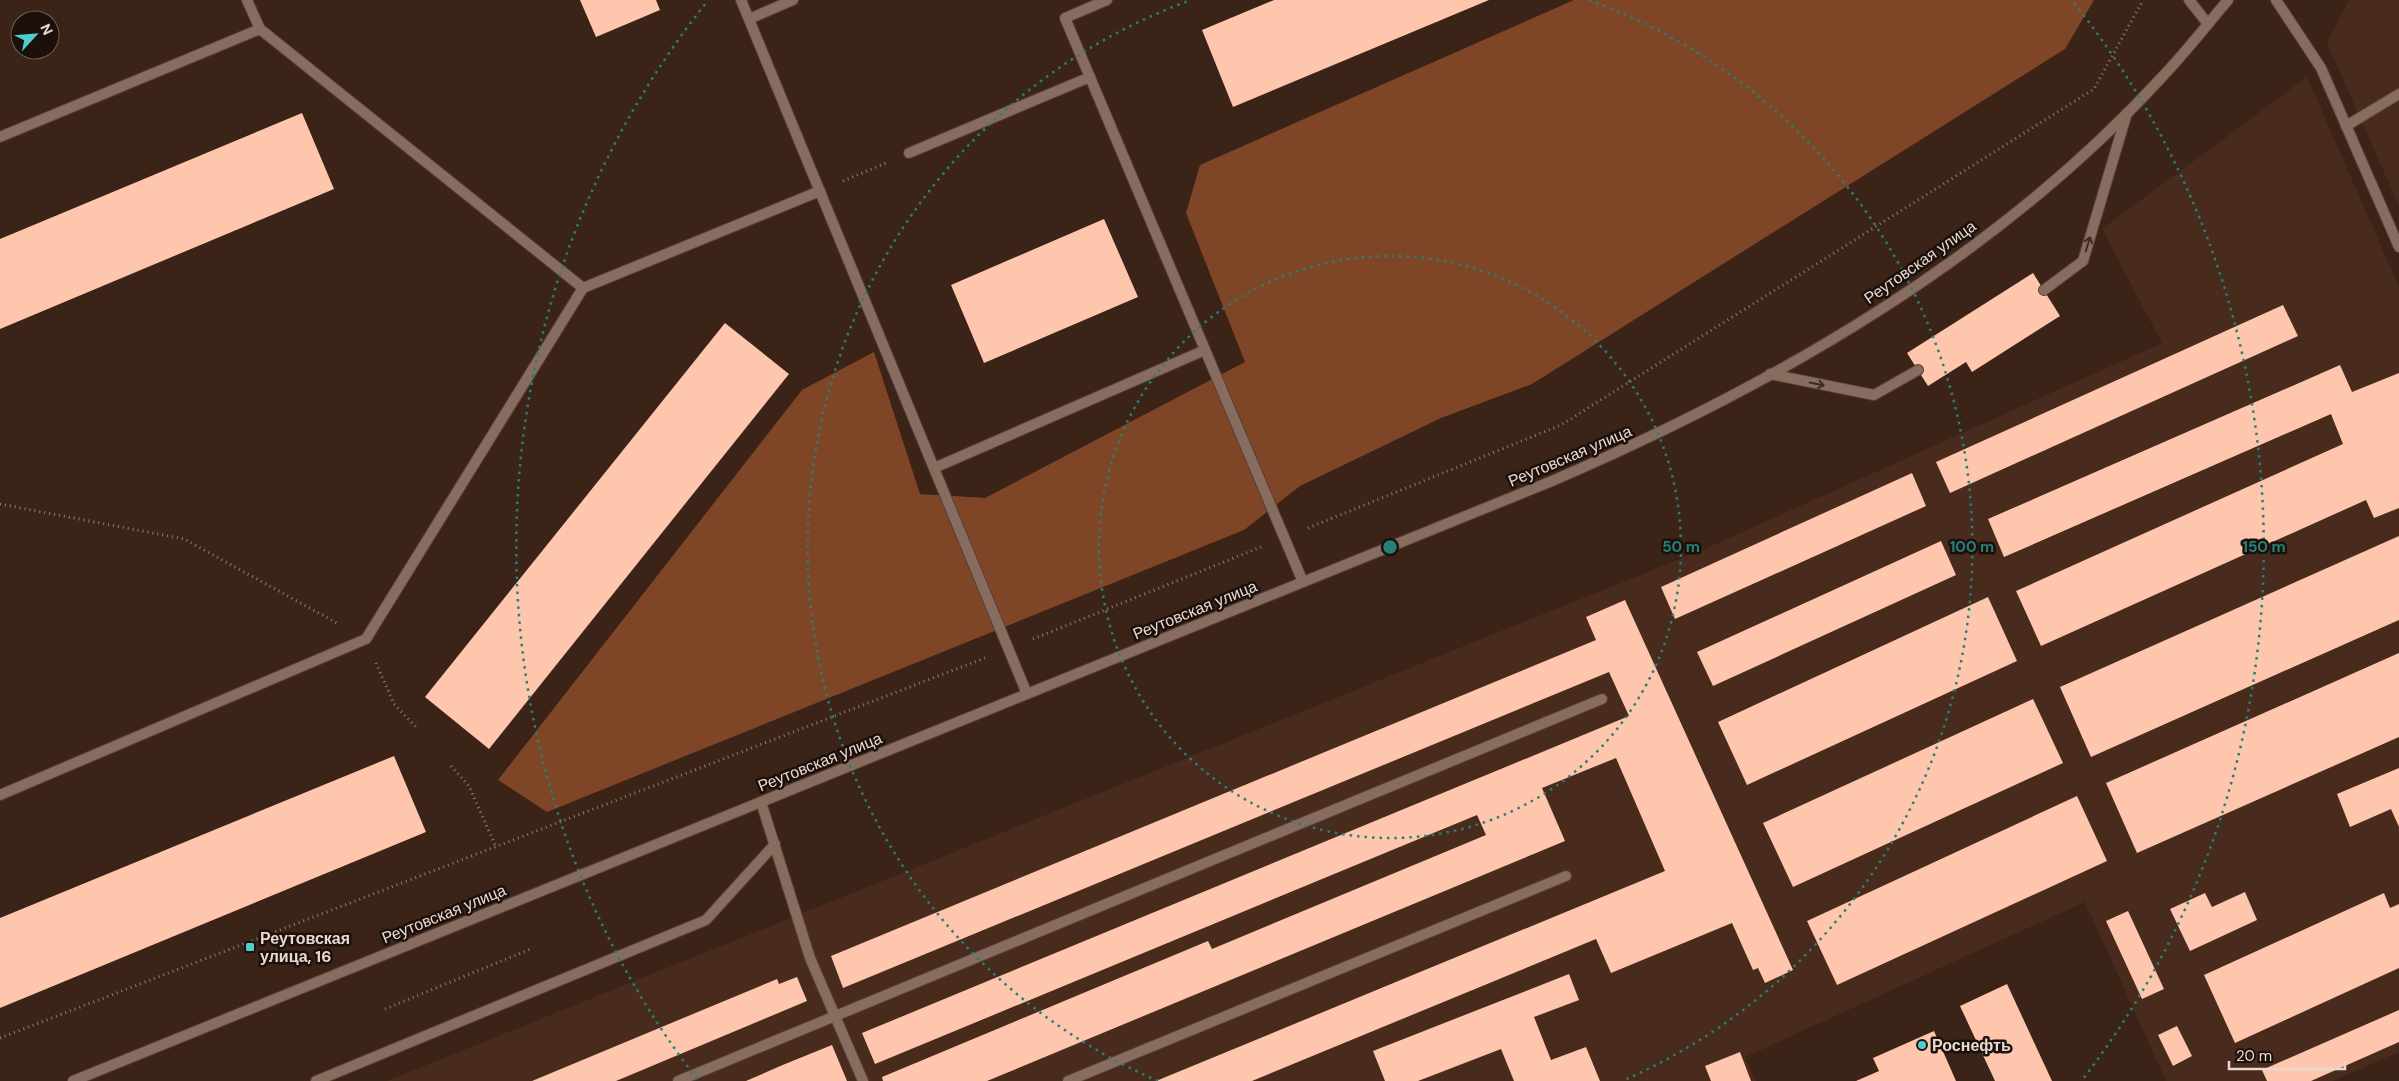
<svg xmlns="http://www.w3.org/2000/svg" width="2399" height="1081" font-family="'DM Sans',sans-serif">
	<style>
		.built { fill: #482b1d }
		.forest { fill: #7f4527 }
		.building { fill: #fec6ac }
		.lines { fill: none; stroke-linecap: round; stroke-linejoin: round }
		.service-casing { stroke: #574036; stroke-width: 12 }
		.tertiary-casing { stroke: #574036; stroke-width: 12 }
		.path { stroke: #907c73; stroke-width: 3; stroke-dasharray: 1 4; stroke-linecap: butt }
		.service { stroke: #886c5f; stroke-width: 10 }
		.tertiary { stroke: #886c5f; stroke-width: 10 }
		.oneway { stroke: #3c2c24 }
		.ring { fill: none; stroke: #258078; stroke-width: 2.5; stroke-dasharray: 2.5 5 }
		.poi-dot { fill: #52cdce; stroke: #1b100b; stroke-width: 2 }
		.labels { text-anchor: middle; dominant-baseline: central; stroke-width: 5; stroke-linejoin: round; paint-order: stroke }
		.street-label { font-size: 16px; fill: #e9d9d1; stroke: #1b100b }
		.poi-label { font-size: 16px; font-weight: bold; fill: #e9d9d1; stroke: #1b100b; text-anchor: start }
		.centre { fill: #258078; stroke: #1b100b; stroke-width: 2.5 }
		.ring-label { font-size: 15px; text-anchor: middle; font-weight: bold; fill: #258078; stroke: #1b100b; stroke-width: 5; stroke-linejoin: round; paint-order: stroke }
	</style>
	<rect width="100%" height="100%" fill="#3b2318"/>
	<g class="built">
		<polygon points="2349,0 2399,0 2399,206 2327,43"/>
		<polygon points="2307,77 2399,287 2399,1052 2333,1081 2166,1081 2085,902 1745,1057 1756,1081 387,1081 1707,548 2162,343 2102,229"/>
	</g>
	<polygon class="forest" points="1574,0 2094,0 2065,49 1532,384 1441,418 1300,486 1244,530 547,812 498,780 802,390 874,352 920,494 985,498 1245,362 1186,213 1200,165"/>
	<g class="building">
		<polygon points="580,0 656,0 660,10 596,37"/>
		<polygon points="1274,0 1489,0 1233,107 1202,30"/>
		<polygon points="302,113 334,189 0,329 0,239"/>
		<polygon points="1104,219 1138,297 984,363 951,285"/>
		<polygon points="2033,273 2060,316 1972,372 1966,362 1928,386 1907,353"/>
		<polygon points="2283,305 2298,336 1950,493 1936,462"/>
		<polygon points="725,323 789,374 489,749 425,697"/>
		<polygon points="2340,365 2352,392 2399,373 2399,508 2374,518 2366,500 2041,646 2016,591 2343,444 2331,414 2004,557 1988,519"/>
		<polygon points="1912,473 1926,506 1675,619 1661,587"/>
		<polygon points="2399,536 2399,620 2091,757 2060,687"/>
		<polygon points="1941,541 1956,575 1713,686 1697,652"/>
		<polygon points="1988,597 2017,661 1747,785 1718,722"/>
		<polygon points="1625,600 1793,970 1765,983 1758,968 1753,970 1732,923 1611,973 1596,939 1252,1081 1156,1081 1665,871 1616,758 1542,788 1565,841 987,1081 883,1081 882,1077 1208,941 1212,949 1486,835 1477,815 875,1064 862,1033 1629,716 1609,672 843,988 831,956 1596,640 1586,617"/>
		<polygon points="2399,653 2399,737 2137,853 2106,783"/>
		<polygon points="2033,699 2063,763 1793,887 1763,823"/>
		<polygon points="394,756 426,832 0,1008 0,918"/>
		<polygon points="2399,768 2399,827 2391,809 2350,827 2337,794"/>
		<polygon points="2077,796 2107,861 1837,985 1807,921"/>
		<polygon points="2245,892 2257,920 2190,951 2170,909 2205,893 2212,907"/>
		<polygon points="2384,893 2390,908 2399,904 2399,968 2235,1043 2204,975"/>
		<polygon points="2128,911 2164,989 2142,999 2106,921"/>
		<polygon points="1569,974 1579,1000 1534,1017 1551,1060 1586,1047 1600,1081 1514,1081 1501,1049 1418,1081 1385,1081 1373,1051"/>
		<polygon points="797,977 807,1001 616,1081 532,1081 777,979 779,984"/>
		<polygon points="2007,984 2052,1081 1995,1081 1960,1006"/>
		<polygon points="2399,1010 2399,1042 2311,1081 2267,1081 2262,1070"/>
		<polygon points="2177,1026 2192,1056 2173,1066 2158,1035"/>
		<polygon points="1934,1031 1956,1081 1856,1081 1879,1071 1873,1058"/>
		<polygon points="832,1045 847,1081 746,1081 785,1064"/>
		<polygon points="1740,1052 1751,1081 1711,1081 1705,1066"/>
	</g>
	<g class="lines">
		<defs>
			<g id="service">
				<polyline points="247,0 260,29"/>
				<polyline points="741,0 1027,694"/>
				<polyline points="1107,0 1065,18 1303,582"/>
				<polyline points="2189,0 2208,24"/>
				<polyline points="2276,0 2321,68 2399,247"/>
				<polyline points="749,19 793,0"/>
				<polyline points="2346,126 2399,94"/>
				<polyline points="0,137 260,29 583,288 820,191"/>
				<polyline points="909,153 1090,77"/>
				<polyline points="2044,290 2083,261 2127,113"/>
				<polyline points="1770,374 1874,395 1918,370"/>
				<polyline points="934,468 1205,350"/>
				<polyline points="0,795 366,639 583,288"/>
				<polyline points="761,802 810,958 863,1081"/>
				<polyline points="316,1081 706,920 775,844"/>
				<polyline points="678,1081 1602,699"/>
				<polyline points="1068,1081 1566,876"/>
			</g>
			<path id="tertiary" d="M 73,1081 L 1552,481 C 1775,385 1996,258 2162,77 C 2185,53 2206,26 2228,0"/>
		</defs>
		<use href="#service" class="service-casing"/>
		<use href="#tertiary" class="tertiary-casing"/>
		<g class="path">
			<polyline points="843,181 886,163"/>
			<polyline points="0,504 184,539 337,623"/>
			<polyline points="1308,528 1561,425 2094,89 2143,0"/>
			<polyline points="1033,639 1261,547"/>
			<polyline points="376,663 394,704 416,727"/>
			<polyline points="451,766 469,786 496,847"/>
			<polyline points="385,1009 533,948"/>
			<polyline points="0,1038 985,658"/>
		</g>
		<use href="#service" class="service"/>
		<use href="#tertiary" class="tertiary"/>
	</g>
	<defs><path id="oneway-shaft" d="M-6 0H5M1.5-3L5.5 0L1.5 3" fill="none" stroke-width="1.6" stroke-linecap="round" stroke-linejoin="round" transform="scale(1.25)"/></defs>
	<g class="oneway">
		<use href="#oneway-shaft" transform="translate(2088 244) rotate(-73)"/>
		<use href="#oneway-shaft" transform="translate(1817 384) rotate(12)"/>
	</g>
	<g class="ring">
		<circle cx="1390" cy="547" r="291"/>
		<path d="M1158 1081A582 582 0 0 1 1191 0M1589 0A582 582 0 0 1 1622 1081"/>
		<path d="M697 1079A874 874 0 0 1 706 3M2074 3A874 874 0 0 1 2083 1079"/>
	</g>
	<g class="poi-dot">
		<rect x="245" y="942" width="10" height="10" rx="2.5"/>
		<circle cx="1922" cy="1045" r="5"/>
	</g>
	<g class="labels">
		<g class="street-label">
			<text transform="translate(1920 262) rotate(-35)">Реутовская улица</text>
			<text transform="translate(1570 456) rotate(-23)">Реутовская улица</text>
			<text transform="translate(1195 610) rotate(-22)">Реутовская улица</text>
			<text transform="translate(820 762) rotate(-22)">Реутовская улица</text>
			<text transform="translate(444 914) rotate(-22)">Реутовская улица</text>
		</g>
		<g class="poi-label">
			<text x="260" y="938">Реутовская<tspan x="260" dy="18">улица, 16</tspan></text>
			<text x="1932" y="1045">Роснефть</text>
		</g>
	</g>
	<circle cx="1390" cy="547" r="8" class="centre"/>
	<g class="ring-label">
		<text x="1681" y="552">50 m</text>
		<text x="1972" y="552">100 m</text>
		<text x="2264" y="552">150 m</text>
	</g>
	<g transform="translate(35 35) rotate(64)"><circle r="24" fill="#1b100b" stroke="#6d605a"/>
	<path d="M0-4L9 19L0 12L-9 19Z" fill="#52cdce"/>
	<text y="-8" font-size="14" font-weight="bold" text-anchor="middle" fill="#e9d9d1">N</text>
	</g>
	<path d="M2229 1061v8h116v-8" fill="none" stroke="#e9d9d1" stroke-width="2.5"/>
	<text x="2236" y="1061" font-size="15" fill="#e9d9d1" stroke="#1b100b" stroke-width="4" paint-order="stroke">20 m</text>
</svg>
